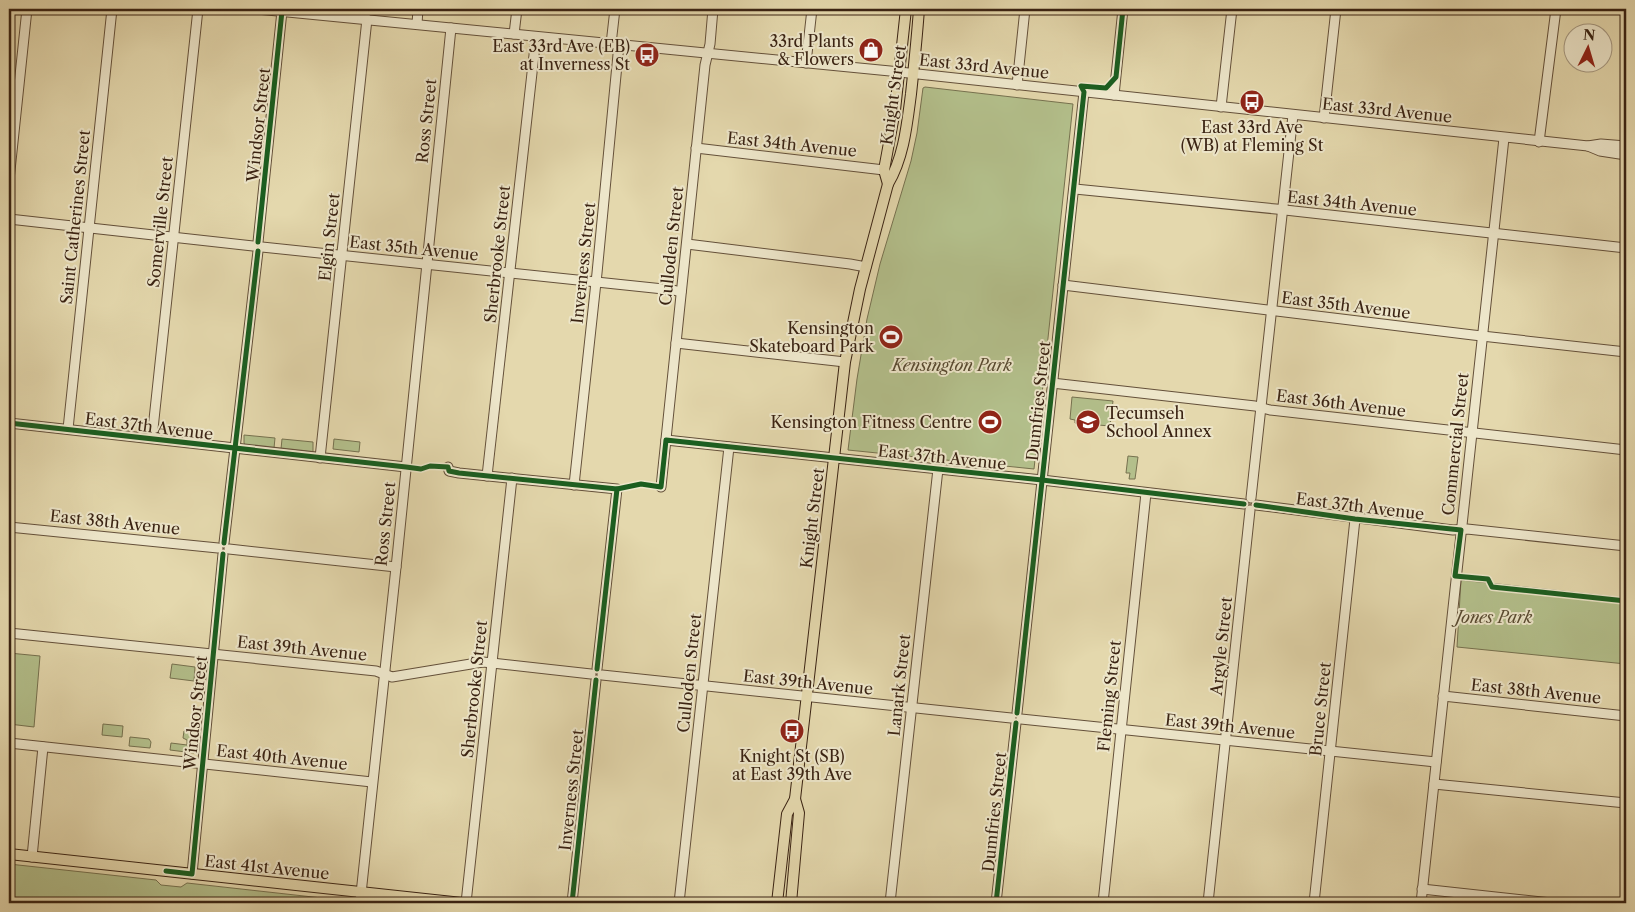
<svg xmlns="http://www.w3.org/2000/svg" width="1635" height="912" font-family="'Libre Caslon Text',serif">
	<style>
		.green { fill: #b3bf8b; stroke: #76714f }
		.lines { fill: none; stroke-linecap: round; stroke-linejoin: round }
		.minor-casing { stroke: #64503a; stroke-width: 11 }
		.major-casing { stroke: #3a2313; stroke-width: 12 }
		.minor { stroke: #ede6ca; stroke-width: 9 }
		.major { stroke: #e4d8ad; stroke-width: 10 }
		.cycleway-casing { stroke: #ede6ca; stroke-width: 8 }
		.cycleway { stroke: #1b5e20; stroke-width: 5 }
		.labels { text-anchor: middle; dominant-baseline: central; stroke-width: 4; stroke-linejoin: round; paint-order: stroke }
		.poi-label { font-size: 16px; fill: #3a2313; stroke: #ede6ca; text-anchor: end }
		.street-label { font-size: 16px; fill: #3a2313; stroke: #ede6ca }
		.park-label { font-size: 16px; font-style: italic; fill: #584a31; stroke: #ede6ca }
	</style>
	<rect width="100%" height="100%" fill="#e4d8ad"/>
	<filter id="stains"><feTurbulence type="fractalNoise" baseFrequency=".004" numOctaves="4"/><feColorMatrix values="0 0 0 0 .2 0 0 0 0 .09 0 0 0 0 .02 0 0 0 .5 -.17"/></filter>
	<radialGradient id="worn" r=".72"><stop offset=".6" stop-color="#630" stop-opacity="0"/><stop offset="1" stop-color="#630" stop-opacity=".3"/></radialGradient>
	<g class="green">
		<polygon points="925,87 1073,104 1034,469 848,450 857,379 867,319 880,264 911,161 917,133 923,88"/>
		<polygon points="1072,397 1113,401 1110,426 1075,423 1075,420 1070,419"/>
		<polygon points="244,435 275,438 274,448 245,445 244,443"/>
		<polygon points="282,439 313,442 313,452 281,449"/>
		<polygon points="334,439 360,442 359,452 333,449"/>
		<polygon points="1128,456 1138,457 1135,479 1129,479 1130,473 1126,473"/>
		<polygon points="1461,580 1626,598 1626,664 1457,647"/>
		<polygon points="9,653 40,656 34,727 9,724"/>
		<polygon points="172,664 195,667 194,681 170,678"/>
		<polygon points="103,724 123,726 122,737 102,735"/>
		<polygon points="188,729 193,730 196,734 194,753 170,750 171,743 187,745 187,740 183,738 184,731"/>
		<polygon points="130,737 149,739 151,742 150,748 129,746"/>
		<polygon points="9,864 156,880 161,885 181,887 187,883 349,901 353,903 9,903"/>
	</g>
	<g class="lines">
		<defs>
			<g id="minor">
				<polyline points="257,9 890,71 1588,146 1600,151 1626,155"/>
				<polyline points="417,24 418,9"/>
				<polyline points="514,34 517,9"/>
				<polyline points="611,44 615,9"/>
				<polyline points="806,63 812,9"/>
				<polyline points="1017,85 1025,9"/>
				<polyline points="1114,95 1123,9"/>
				<polyline points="1221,107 1232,9"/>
				<polyline points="1324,118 1336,9"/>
				<polyline points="1539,142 1556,9"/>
				<polyline points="1588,146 1601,144 1626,146"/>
				<polyline points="696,148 884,170"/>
				<polyline points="9,180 27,9"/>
				<polyline points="1075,189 1276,209 1626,248"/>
				<polyline points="9,219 253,246"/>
				<polyline points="258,242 282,11"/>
				<polyline points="687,244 850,264 866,267"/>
				<polyline points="262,247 673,290 681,292"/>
				<polyline points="1063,285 1473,335 1626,352"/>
				<polyline points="676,343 845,362"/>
				<polyline points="1052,383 1255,406 1270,410 1626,450"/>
				<polyline points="9,423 406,467"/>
				<polyline points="68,429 112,9"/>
				<polyline points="152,438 198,9"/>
				<polyline points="666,440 1042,480 1244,504"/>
				<polyline points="320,458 367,19"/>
				<polyline points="448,467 449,471 459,473 617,489 597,669"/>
				<polyline points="487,476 536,37"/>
				<polyline points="574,485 597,273 619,44"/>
				<polyline points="661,487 705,65 710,44 713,9"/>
				<polyline points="1251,498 1293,115"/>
				<polyline points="1256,505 1453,530 1467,529 1626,546"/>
				<polyline points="9,527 218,548"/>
				<polyline points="224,543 258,251"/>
				<polyline points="229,549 396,567"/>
				<polyline points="9,633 376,671 392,677 483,662 591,674"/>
				<polyline points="602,675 1011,718"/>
				<polyline points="1443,696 1626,716"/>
				<polyline points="1017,713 1084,92"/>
				<polyline points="1021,719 1436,762"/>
				<polyline points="9,743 372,782"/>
				<polyline points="1434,784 1626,803"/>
				<polyline points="32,857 43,747"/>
				<polyline points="192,874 223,554"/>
				<polyline points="1422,889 1551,903"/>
				<polyline points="360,903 397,558 451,28"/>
				<polyline points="466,903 512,478"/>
				<polyline points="572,903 596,680"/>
				<polyline points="679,903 729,447"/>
				<polyline points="890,903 938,469"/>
				<polyline points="996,903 1016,723"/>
				<polyline points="1103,903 1146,493"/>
				<polyline points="1208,903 1250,510"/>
				<polyline points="1314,903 1355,519"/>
				<polyline points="1421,903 1504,138"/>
			</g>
			<g id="major">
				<polyline points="888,184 884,170 895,110 906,9"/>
				<polyline points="9,854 462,903"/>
				<path d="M 777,903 L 787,814 L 795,799 L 845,362 L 860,289 L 888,184 C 904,157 907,124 911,94 C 914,66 917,37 919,9"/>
				<polyline points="791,903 799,813 795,799"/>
			</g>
		</defs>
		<use href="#minor" class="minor-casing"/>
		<use href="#major" class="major-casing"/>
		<use href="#minor" class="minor"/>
		<use href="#major" class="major"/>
		<defs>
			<g id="cycleway">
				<polyline points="1083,90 1081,86 1106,88 1116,77 1123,9"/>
				<polyline points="258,242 282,11"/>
				<polyline points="9,423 406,467 421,469 430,466 448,467 449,471 459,473 617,489 641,484 661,487 666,440 1042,480 1244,504"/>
				<polyline points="1256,505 1355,519 1461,530 1455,576 1488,579 1492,587 1626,601"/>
				<polyline points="224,543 258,251"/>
				<polyline points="597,669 617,489"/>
				<polyline points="1017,713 1084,92"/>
				<polyline points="166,871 192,874 223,554"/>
				<polyline points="572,903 596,680"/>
				<polyline points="996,903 1016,723"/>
			</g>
		</defs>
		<use href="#cycleway" class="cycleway-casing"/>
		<use href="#cycleway" class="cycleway"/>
	</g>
	<defs>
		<symbol id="shop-disc" viewBox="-11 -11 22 22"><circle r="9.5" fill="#8f2418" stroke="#ede6ca"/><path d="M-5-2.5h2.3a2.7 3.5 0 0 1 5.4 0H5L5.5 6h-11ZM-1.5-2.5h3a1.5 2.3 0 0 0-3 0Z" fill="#fff"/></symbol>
		<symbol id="bus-disc" viewBox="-11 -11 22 22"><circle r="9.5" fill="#8f2418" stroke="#ede6ca"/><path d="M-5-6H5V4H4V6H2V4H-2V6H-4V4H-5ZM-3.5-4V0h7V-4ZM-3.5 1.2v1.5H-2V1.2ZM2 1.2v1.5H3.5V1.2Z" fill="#fff"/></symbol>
		<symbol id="stadium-disc" viewBox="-11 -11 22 22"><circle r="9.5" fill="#8f2418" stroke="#ede6ca"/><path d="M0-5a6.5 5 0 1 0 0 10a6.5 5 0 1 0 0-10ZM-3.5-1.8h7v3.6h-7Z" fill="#fff"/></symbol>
		<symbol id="school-disc" viewBox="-11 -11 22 22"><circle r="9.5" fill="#8f2418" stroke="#ede6ca"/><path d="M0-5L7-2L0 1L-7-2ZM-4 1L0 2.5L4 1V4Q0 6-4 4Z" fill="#fff"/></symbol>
	</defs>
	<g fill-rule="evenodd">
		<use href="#shop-disc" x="857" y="36" width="28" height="28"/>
		<use href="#bus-disc" x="633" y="41" width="28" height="28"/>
		<use href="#bus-disc" x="1238" y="88" width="28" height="28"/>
		<use href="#stadium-disc" x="877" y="323" width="28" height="28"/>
		<use href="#stadium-disc" x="976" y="408" width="28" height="28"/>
		<use href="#school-disc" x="1074" y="408" width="28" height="28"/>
		<use href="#bus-disc" x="778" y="717" width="28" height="28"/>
	</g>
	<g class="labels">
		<g class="poi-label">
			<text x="854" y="41">33rd Plants<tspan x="854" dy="18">&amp; Flowers</tspan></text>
			<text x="630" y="46">East 33rd Ave (EB)<tspan x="630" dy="18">at Inverness St</tspan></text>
			<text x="1252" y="127" text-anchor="middle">East 33rd Ave<tspan x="1252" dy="18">(WB) at Fleming St</tspan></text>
			<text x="874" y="328">Kensington<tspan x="874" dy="18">Skateboard Park</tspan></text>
			<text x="1106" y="413" text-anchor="start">Tecumseh<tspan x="1106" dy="18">School Annex</tspan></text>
			<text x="972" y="422">Kensington Fitness Centre</text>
			<text x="792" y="756" text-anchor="middle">Knight St (SB)<tspan x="792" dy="18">at East 39th Ave</tspan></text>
		</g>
		<g class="street-label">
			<text transform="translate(984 66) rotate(6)">East 33rd Avenue</text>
			<text transform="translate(893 95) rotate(-82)">Knight Street</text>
			<text transform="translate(1387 110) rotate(6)">East 33rd Avenue</text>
			<text transform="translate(426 121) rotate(-84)">Ross Street</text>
			<text transform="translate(258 125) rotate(-84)">Windsor Street</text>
			<text transform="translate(792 144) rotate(6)">East 34th Avenue</text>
			<text transform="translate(1352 203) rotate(6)">East 34th Avenue</text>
			<text transform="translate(75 217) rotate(-84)">Saint Catherines Street</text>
			<text transform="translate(160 222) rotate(-84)">Somerville Street</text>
			<text transform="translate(329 237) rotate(-84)">Elgin Street</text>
			<text transform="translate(671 246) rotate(-84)">Culloden Street</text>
			<text transform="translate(414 248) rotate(6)">East 35th Avenue</text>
			<text transform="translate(497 254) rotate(-84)">Sherbrooke Street</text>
			<text transform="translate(583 263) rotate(-84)">Inverness Street</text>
			<text transform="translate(1346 305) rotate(7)">East 35th Avenue</text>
			<text transform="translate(1038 401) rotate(-84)">Dumfries Street</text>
			<text transform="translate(1341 403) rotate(7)">East 36th Avenue</text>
			<text transform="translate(149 426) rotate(7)">East 37th Avenue</text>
			<text transform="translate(1455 444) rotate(-84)">Commercial Street</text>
			<text transform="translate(942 457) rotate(6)">East 37th Avenue</text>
			<text transform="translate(1360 506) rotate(7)">East 37th Avenue</text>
			<text transform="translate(812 518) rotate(-83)">Knight Street</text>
			<text transform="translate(115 522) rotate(6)">East 38th Avenue</text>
			<text transform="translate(385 524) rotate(-84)">Ross Street</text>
			<text transform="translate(1221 646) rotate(-84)">Argyle Street</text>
			<text transform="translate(302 648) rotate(6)">East 39th Avenue</text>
			<text transform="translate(689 673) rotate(-84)">Culloden Street</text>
			<text transform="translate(808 682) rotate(6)">East 39th Avenue</text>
			<text transform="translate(899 685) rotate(-84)">Lanark Street</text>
			<text transform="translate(474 689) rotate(-84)">Sherbrooke Street</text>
			<text transform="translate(1536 691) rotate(6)">East 38th Avenue</text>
			<text transform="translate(1109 696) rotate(-84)">Fleming Street</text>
			<text transform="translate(1320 709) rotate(-84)">Bruce Street</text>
			<text transform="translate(195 713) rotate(-84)">Windsor Street</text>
			<text transform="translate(1230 726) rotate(6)">East 39th Avenue</text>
			<text transform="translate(282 757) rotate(6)">East 40th Avenue</text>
			<text transform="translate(571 790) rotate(-84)">Inverness Street</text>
			<text transform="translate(994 812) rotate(-84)">Dumfries Street</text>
			<text transform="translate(267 867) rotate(6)">East 41st Avenue</text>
		</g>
		<g class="park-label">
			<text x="952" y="365">Kensington Park</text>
			<text x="1494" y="617">Jones Park</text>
		</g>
	</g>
	<rect width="1635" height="912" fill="none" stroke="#e4d8ad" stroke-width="30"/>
	<rect x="10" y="10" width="1615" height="892" fill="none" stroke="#3a2313" stroke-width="2.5"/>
	<rect x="15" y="15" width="1605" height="882" fill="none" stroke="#3a2313"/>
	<g transform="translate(1588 48) rotate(5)"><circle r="24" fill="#ede6ca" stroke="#a59881"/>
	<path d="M0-4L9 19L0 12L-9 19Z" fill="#8f2418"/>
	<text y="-8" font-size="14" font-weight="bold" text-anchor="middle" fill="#3a2313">N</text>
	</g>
	<rect width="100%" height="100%" filter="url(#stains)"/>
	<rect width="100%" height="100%" fill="url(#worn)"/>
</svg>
